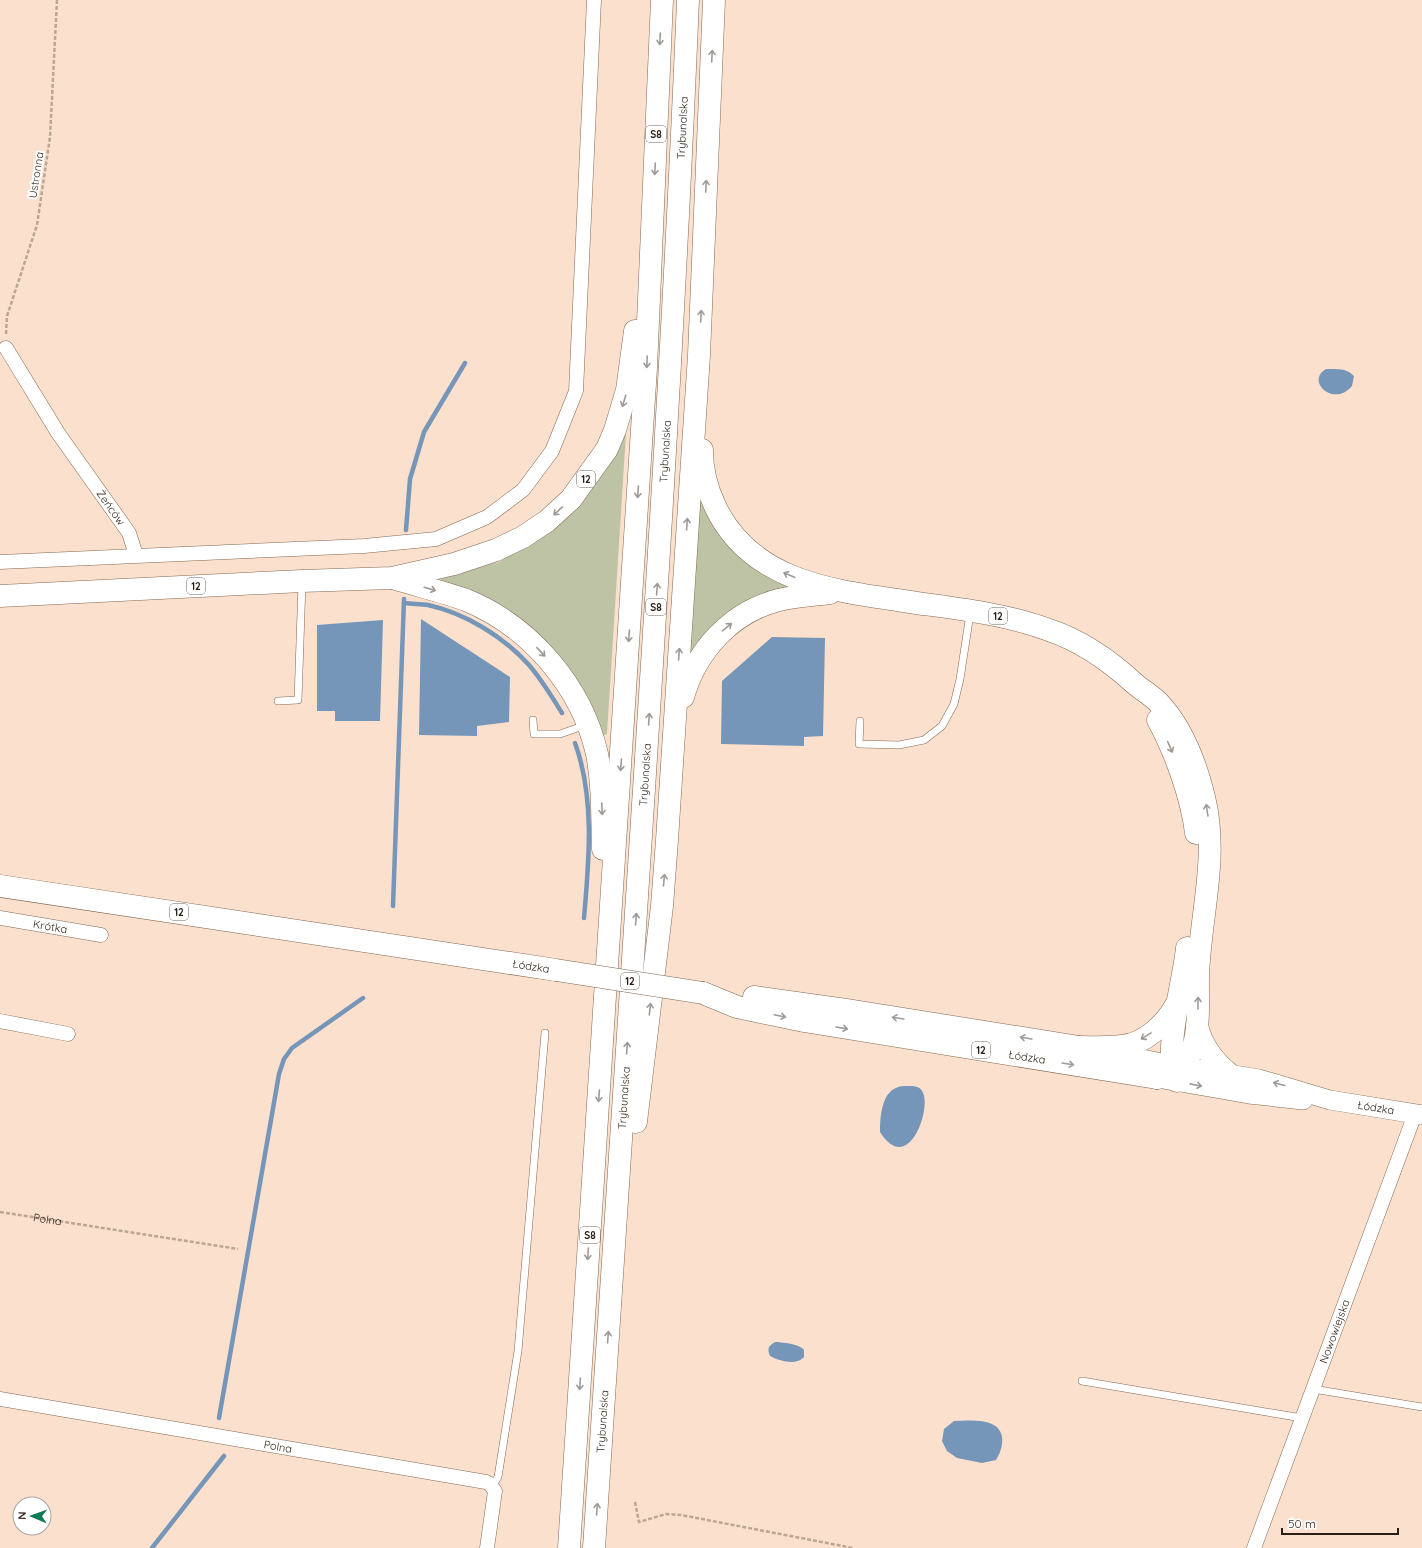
<svg xmlns="http://www.w3.org/2000/svg" width="1422" height="1548" font-family="Quicksand,sans-serif">
	<style>
		.green { fill: #bec3a6 }
		.water { fill: #7596b8 }
		.lines { fill: none; stroke-linecap: round; stroke-linejoin: round }
		.stream { stroke: #7596b8; stroke-width: 4.5 }
		.service-casing { stroke: #836852; stroke-width: 8 }
		.minor-casing { stroke: #836852; stroke-width: 15 }
		.secondary-casing { stroke: #836852; stroke-width: 20 }
		.primary-casing { stroke: #836852; stroke-width: 23 }
		.motorway-casing { stroke: #836852; stroke-width: 23 }
		.path { stroke: #bba695; stroke-width: 2.5; stroke-dasharray: 4 2; stroke-linecap: butt }
		.service { stroke: #fff; stroke-width: 7 }
		.minor { stroke: #fff; stroke-width: 14 }
		.secondary { stroke: #fff; stroke-width: 19 }
		.primary { stroke: #fff; stroke-width: 22 }
		.motorway { stroke: #fff; stroke-width: 22 }
		.primary-bridge-casing { stroke: #836852; stroke-width: 23; stroke-linecap: butt }
		.primary-bridge { stroke: #fff; stroke-width: 22 }
		.oneway { stroke: #9f9a96 }
		.labels { text-anchor: middle; dominant-baseline: central; stroke-width: 4; stroke-linejoin: round; paint-order: stroke }
		.shield { fill: #fff; stroke: #6a625b; stroke-width: 1 }
		.shield-label { font-size: 10px; font-weight: bold; fill: #2a1f15 }
		.street-label { font-size: 11px; fill: #2a1f15; stroke: #fff }
	</style>
	<rect width="100%" height="100%" fill="#fbe1cd"/>
	<g class="green">
		<polygon points="623,427 626,433 607,734 602,736 547,644 509,610 435,577 499,562 554,526"/>
		<polygon points="702,503 792,586 690,655 700,504"/>
	</g>
	<g class="water">
		<path d="M 1326,369 C 1336,369 1347,368 1354,376 L 1352,386 C 1334,408 1305,381 1326,369 Z"/>
		<polygon points="421,619 510,677 509,722 477,726 477,736 419,735"/>
		<polygon points="383,620 380,721 335,721 335,711 317,711 317,625"/>
		<polygon points="772,637 825,638 823,736 804,737 804,746 721,744 722,681"/>
		<path d="M 908,1086 C 914,1086 919,1086 922,1091 C 933,1105 909,1178 880,1132 C 880,1119 881,1094 896,1088 C 899,1086 904,1086 908,1086 Z"/>
		<path d="M 775,1342 C 781,1342 800,1344 804,1350 C 804,1352 804,1355 804,1357 C 796,1366 779,1361 770,1356 C 767,1349 768,1346 775,1342 Z"/>
		<path d="M 954,1421 C 966,1421 981,1419 992,1424 C 1007,1431 1003,1449 996,1460 L 982,1463 L 957,1458 L 947,1451 L 942,1441 L 944,1429 Z"/>
	</g>
	<g class="lines">
		<g class="stream">
			<polyline points="406,530 410,479 424,432 465,363"/>
			<path d="M 404,603 C 412,604 420,604 428,605 C 465,613 504,637 529,665 C 542,680 552,697 562,713"/>
			<path d="M 575,743 C 595,798 589,861 584,918"/>
			<polyline points="393,906 404,599"/>
			<polyline points="219,1418 279,1074 284,1059 292,1048 363,998"/>
			<polyline points="152,1548 224,1456"/>
		</g>
		<defs>
			<g id="service">
				<polyline points="278,701 298,700 302,583"/>
				<polyline points="533,720 534,734 560,734 586,725"/>
				<polyline points="860,721 859,744 899,745 924,740 942,726 954,704 960,679 970,614"/>
				<polyline points="1082,1381 1302,1418"/>
				<polyline points="1313,1389 1422,1407"/>
				<polyline points="492,1486 498,1477 518,1351 545,1033"/>
			</g>
			<g id="minor">
				<path id="s2" d="M 6,348 L 58,433 L 129,533 L 136,555"/>
				<polyline points="0,562 364,546 436,539 487,517 523,490 552,451 576,391 594,0"/>
				<path id="s3" d="M 0,918 L 101,935"/>
				<polyline points="0,1021 68,1034"/>
				<path id="s4" d="M 0,1399 L 486,1482 L 490,1484 L 495,1491 L 487,1548"/>
				<path id="s5" d="M 1254,1548 L 1415,1114"/>
			</g>
			<g id="secondary">
				<path id="s6" d="M 1102,1051 L 1172,1065 L 1259,1079 L 1330,1100 L 1422,1115"/>
				<polyline points="1163,1079 1249,1094 1303,1100"/>
			</g>
			<g id="primary">
				<path id="s7" d="M 0,886 L 556,970"/>
				<path id="s8" d="M 703,993 L 737,1007 L 804,1021 L 1157,1078"/>
				<polyline points="754,997 846,1010 1079,1047"/>
			</g>
			<g id="motorway">
				<path d="M 702,450 C 702,469 707,489 715,506 C 749,579 827,590 897,600 C 947,608 1001,612 1049,630 C 1082,641 1109,660 1135,684 C 1142,690 1151,695 1158,702 C 1182,727 1196,764 1204,797 C 1219,857 1200,916 1198,976 C 1197,1013 1206,1070 1157,1078"/>
				<path d="M 396,579 C 419,586 443,592 466,600 C 530,626 582,687 597,754 C 603,785 602,817 603,849"/>
				<polyline points="0,596 302,581 392,578 454,564 496,550 523,537 547,521 571,499 607,449 615,430 627,390 635,331"/>
				<path d="M 683,697 C 696,651 731,612 779,600 C 796,596 814,595 830,593"/>
				<path d="M 1158,720 C 1175,751 1192,798 1196,833"/>
				<path d="M 1197,1026 C 1202,1046 1212,1060 1228,1073"/>
				<path d="M 1079,1047 C 1093,1047 1108,1048 1122,1046 C 1145,1044 1167,1023 1177,1003"/>
				<path d="M 1177,1081 C 1162,1054 1184,981 1187,948"/>
				<polyline points="636,1122 662,906 667,840 699,355 714,0"/>
				<polyline points="569,1548 646,368 662,0"/>
				<path id="s9" d="M 594,1548 C 606,1367 618,1185 630,1004 C 652,669 674,335 688,0"/>
			</g>
		</defs>
		<use href="#service" class="service-casing"/>
		<use href="#minor" class="minor-casing"/>
		<use href="#secondary" class="secondary-casing"/>
		<use href="#primary" class="primary-casing"/>
		<use href="#motorway" class="motorway-casing"/>
		<g class="path">
			<polyline points="6,334 7,316 37,225 50,137 57,0"/>
			<path id="s1" d="M 0,1212 L 238,1249"/>
			<polyline points="635,1502 639,1522 666,1514 681,1515 853,1548"/>
		</g>
		<use href="#service" class="service"/>
		<use href="#minor" class="minor"/>
		<use href="#secondary" class="secondary"/>
		<use href="#primary" class="primary"/>
		<use href="#motorway" class="motorway"/>
		<defs>
			<polyline id="primary-bridge" points="556,970 703,993"/>
		</defs>
		<use href="#primary-bridge" class="primary-bridge-casing"/>
		<use href="#primary-bridge" class="primary-bridge"/>
	</g>
	<defs><path id="oneway-shaft" d="M-6 0H5M1.5-3L5.5 0L1.5 3" fill="none" stroke-width="1.6" stroke-linecap="round" stroke-linejoin="round"/></defs>
	<g class="oneway">
		<use href="#oneway-shaft" transform="translate(660 39) rotate(93)"/>
		<use href="#oneway-shaft" transform="translate(712 56) rotate(-87)"/>
		<use href="#oneway-shaft" transform="translate(655 169) rotate(93)"/>
		<use href="#oneway-shaft" transform="translate(706 186) rotate(-87)"/>
		<use href="#oneway-shaft" transform="translate(701 316) rotate(-87)"/>
		<use href="#oneway-shaft" transform="translate(647 362) rotate(92)"/>
		<use href="#oneway-shaft" transform="translate(624 401) rotate(107)"/>
		<use href="#oneway-shaft" transform="translate(638 492) rotate(94)"/>
		<use href="#oneway-shaft" transform="translate(558 511) rotate(137)"/>
		<use href="#oneway-shaft" transform="translate(687 524) rotate(-86)"/>
		<use href="#oneway-shaft" transform="translate(789 575) rotate(-157)"/>
		<use href="#oneway-shaft" transform="translate(430 589) rotate(16)"/>
		<use href="#oneway-shaft" transform="translate(657 589) rotate(-86)"/>
		<use href="#oneway-shaft" transform="translate(727 627) rotate(-40)"/>
		<use href="#oneway-shaft" transform="translate(629 636) rotate(94)"/>
		<use href="#oneway-shaft" transform="translate(541 652) rotate(47)"/>
		<use href="#oneway-shaft" transform="translate(679 654) rotate(-86)"/>
		<use href="#oneway-shaft" transform="translate(649 719) rotate(-86)"/>
		<use href="#oneway-shaft" transform="translate(1170 747) rotate(67)"/>
		<use href="#oneway-shaft" transform="translate(621 765) rotate(94)"/>
		<use href="#oneway-shaft" transform="translate(602 809) rotate(88)"/>
		<use href="#oneway-shaft" transform="translate(1207 810) rotate(-99)"/>
		<use href="#oneway-shaft" transform="translate(664 880) rotate(-85)"/>
		<use href="#oneway-shaft" transform="translate(636 919) rotate(-86)"/>
		<use href="#oneway-shaft" transform="translate(1198 1003) rotate(-89)"/>
		<use href="#oneway-shaft" transform="translate(650 1009) rotate(-83)"/>
		<use href="#oneway-shaft" transform="translate(780 1016) rotate(12)"/>
		<use href="#oneway-shaft" transform="translate(898 1018) rotate(-171)"/>
		<use href="#oneway-shaft" transform="translate(842 1028) rotate(10)"/>
		<use href="#oneway-shaft" transform="translate(1146 1036) rotate(148)"/>
		<use href="#oneway-shaft" transform="translate(1026 1038) rotate(-171)"/>
		<use href="#oneway-shaft" transform="translate(627 1048) rotate(-86)"/>
		<use href="#oneway-shaft" transform="translate(1068 1064) rotate(9)"/>
		<use href="#oneway-shaft" transform="translate(1279 1084) rotate(-165)"/>
		<use href="#oneway-shaft" transform="translate(1196 1085) rotate(11)"/>
		<use href="#oneway-shaft" transform="translate(599 1096) rotate(94)"/>
		<use href="#oneway-shaft" transform="translate(588 1254) rotate(94)"/>
		<use href="#oneway-shaft" transform="translate(608 1337) rotate(-86)"/>
		<use href="#oneway-shaft" transform="translate(580 1384) rotate(94)"/>
		<use href="#oneway-shaft" transform="translate(597 1509) rotate(-86)"/>
	</g>
	<g class="labels">
		<g class="shield">
			<rect x="646" y="126" width="20" height="16" rx="3"/>
			<rect x="577" y="471" width="18" height="16" rx="3"/>
			<rect x="187" y="578" width="18" height="16" rx="3"/>
			<rect x="646" y="599" width="20" height="16" rx="3"/>
			<rect x="989" y="608" width="18" height="16" rx="3"/>
			<rect x="170" y="904" width="18" height="16" rx="3"/>
			<rect x="621" y="973" width="18" height="16" rx="3"/>
			<rect x="972" y="1042" width="18" height="16" rx="3"/>
			<rect x="580" y="1227" width="20" height="16" rx="3"/>
		</g>
		<g class="shield-label">
			<text x="656" y="134">S8</text>
			<text x="586" y="479">12</text>
			<text x="196" y="586">12</text>
			<text x="656" y="607">S8</text>
			<text x="998" y="616">12</text>
			<text x="179" y="912">12</text>
			<text x="630" y="981">12</text>
			<text x="981" y="1050">12</text>
			<text x="590" y="1235">S8</text>
		</g>
		<g class="street-label">
			<text stroke="none"><textPath href="#s9" startOffset="1423">Trybunalska</textPath></text>
			<text transform="translate(36 175) rotate(-81)">Ustronna</text>
			<text stroke="none"><textPath href="#s9" startOffset="1099">Trybunalska</textPath></text>
			<text stroke="none"><textPath href="#s2" startOffset="191">Żeńców</textPath></text>
			<text stroke="none"><textPath href="#s9" startOffset="775">Trybunalska</textPath></text>
			<text stroke="none"><textPath href="#s3" startOffset="51">Krótka</textPath></text>
			<text stroke="none"><textPath href="#s7" startOffset="537">Łódzka</textPath></text>
			<text stroke="none"><textPath href="#s8" startOffset="331">Łódzka</textPath></text>
			<text stroke="none"><textPath href="#s9" startOffset="451">Trybunalska</textPath></text>
			<text stroke="none"><textPath href="#s6" startOffset="280">Łódzka</textPath></text>
			<text stroke="none"><textPath href="#s1" startOffset="48">Polna</textPath></text>
			<text stroke="none"><textPath href="#s5" startOffset="231">Nowowiejska</textPath></text>
			<text stroke="none"><textPath href="#s9" startOffset="127">Trybunalska</textPath></text>
			<text stroke="none"><textPath href="#s4" startOffset="282">Polna</textPath></text>
		</g>
	</g>
	<g transform="translate(32 1516) rotate(272)"><circle r="19" fill="#ffffff" stroke="#aaa5a1"/>
	<path d="M0-3L7 15L0 10L-7 15Z" fill="#0d7b56"/>
	<text y="-6" font-size="11" font-weight="bold" text-anchor="middle" fill="#2a1f15">N</text>
	</g>
	<path d="M1282 1528v6h116v-6" fill="none" stroke="#2a1f15" stroke-width="2"/>
	<text x="1288" y="1528" font-size="12" fill="#2a1f15" stroke="#ffffff" stroke-width="3" paint-order="stroke">50 m</text>
</svg>
